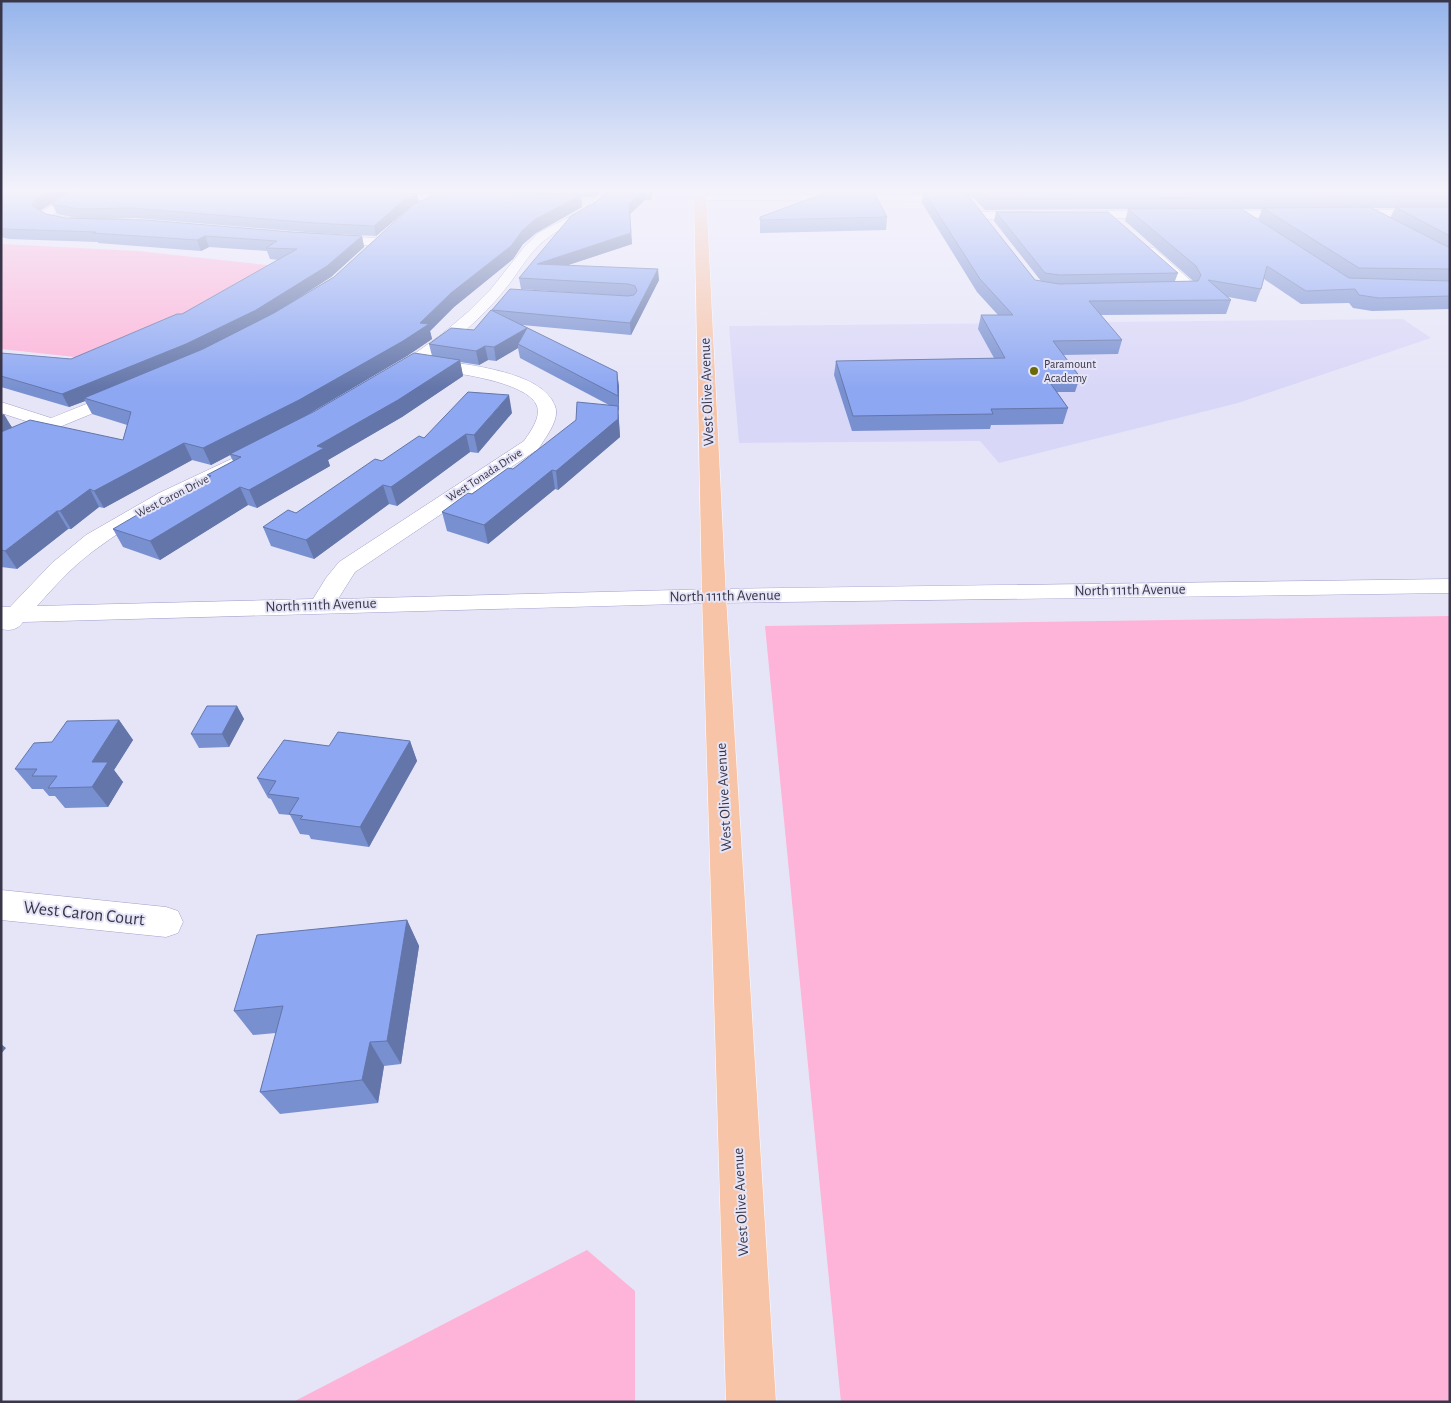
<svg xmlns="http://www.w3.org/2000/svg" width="1451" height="1403" font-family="'Alegreya Sans',sans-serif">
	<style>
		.built { fill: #d9d7f7 }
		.green { fill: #feb3d8 }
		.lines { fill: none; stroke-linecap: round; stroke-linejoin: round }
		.minor-casing { stroke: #a29fcb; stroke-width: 1 }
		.major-casing { stroke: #fff; stroke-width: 1 }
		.minor { fill: #fff; fill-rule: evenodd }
		.major { fill: #f8c4a8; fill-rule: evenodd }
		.wall { fill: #7990d0; fill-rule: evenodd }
		.shaded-wall { fill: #6375a9 }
		.building { fill: #8da7f2; stroke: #6375a9 }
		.poi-dot { fill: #6b6a05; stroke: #e6e5f8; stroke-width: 2 }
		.labels { text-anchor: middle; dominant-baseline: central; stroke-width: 4; stroke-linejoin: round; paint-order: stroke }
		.far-poi-label { font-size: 12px; fill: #383648; stroke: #e6e5f8; text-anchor: start }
		.far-street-label { font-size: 12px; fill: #383648; stroke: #e6e5f8 }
		.street-label { font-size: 15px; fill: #383648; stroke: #e6e5f8 }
		.near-street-label { font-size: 18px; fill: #383648; stroke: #e6e5f8 }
	</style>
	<rect width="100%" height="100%" fill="#e6e5f8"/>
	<polygon class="built" points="1403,319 1431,338 1238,403 999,463 980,441 739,443 729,326"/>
	<g class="green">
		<polygon points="1,244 137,251 276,266 93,359 1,349"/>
		<polygon points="1450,616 1450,1402 841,1402 765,626"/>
		<polygon points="587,1250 635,1291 635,1402 293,1402"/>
	</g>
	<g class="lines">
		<defs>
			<g id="minor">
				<path d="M 72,192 L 85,192 L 52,215 L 81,219 L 83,222 L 81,225 C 69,228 46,225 38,215 L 40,213 Z"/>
				<polygon points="323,192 388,192 464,197 470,200 464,203 328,195"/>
				<path d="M 602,192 L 613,192 C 595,219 568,221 545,240 C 527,254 517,276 502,293 C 481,319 455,340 428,359 C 461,364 542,370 555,406 C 560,419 547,435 541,445 L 538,449 L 355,572 L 338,599 L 714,589 L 1450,579 L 1450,593 L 714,603 L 23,622 C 17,630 11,631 1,629 L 1,607 L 10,607 L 52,563 L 86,535 L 159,493 L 242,454 L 249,456 L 252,460 L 249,464 C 195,491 139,516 92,552 C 71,568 54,587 37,606 L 313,599 L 326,578 L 339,562 L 524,441 C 530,432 541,418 537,406 C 528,381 450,372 426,369 L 419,366 C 409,372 399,382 387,379 L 385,375 L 442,334 L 468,312 L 491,289 L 525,246 L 538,233 L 583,210 Z"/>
				<polygon points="701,195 959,195 965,198 959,201 697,200 695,198 697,196"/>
				<polygon points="1450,209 1450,217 1344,218 1338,214 1344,210"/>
				<polygon points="1298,210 1304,214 1302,216 1211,219 1205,215 1211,211"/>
				<polygon points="1074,211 1163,211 1169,215 1163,219 1070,217 1068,215"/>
				<polygon points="980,212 1033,212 1039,216 1033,220 976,219 974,216"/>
				<polygon points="327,236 381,238 387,242 381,246 323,243 321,240 323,237"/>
				<polygon points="1149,247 1154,248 1190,280 1195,289 1193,292 1156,293 1154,290 1156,287 1179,285 1144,254 1143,251"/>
				<polygon points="124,389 130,390 133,394 130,398 1,451 1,438 35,424 1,413 1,402 51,418"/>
				<polygon points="1,890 166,907 178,911 183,922 178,933 166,937 1,920"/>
			</g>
			<polygon id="major" points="694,192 706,192 726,596 776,1402 726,1402 702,596"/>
		</defs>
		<use href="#minor" class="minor-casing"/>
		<use href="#major" class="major-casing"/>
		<use href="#minor" class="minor"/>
		<use href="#major" class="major"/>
	</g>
	<g class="wall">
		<path d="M 69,192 L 40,211 L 46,214 L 66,218 L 78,218 L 57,214 L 52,204 L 419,202 L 437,194 L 413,192 L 600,192 L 595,197 L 581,197 L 582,207 L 536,233 L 523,244 L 513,259 L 454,307 L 430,331 L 432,339 L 407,356 L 309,414 L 432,356 L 429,344 L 474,330 L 492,310 L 623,296 L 521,289 L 519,278 L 606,192 L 653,192 L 651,200 L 645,200 L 630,214 L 632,244 L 568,265 L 659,280 L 631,335 L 522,325 L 617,372 L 619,387 L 619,411 L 618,410 L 620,437 L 558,490 L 555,489 L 488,544 L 447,531 L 442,512 L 513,469 L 609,405 L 520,358 L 518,348 L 496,361 L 488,360 L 479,365 L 460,362 L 463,376 L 402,417 L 328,460 L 330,466 L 257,508 L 248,505 L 160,560 L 123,547 L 113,529 L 153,510 L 208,477 L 207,475 L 233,461 L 230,455 L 211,465 L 192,460 L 104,508 L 99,507 L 71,529 L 68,529 L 17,569 L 1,567 L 1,414 L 12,427 L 123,440 L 127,425 L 92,414 L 85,401 L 69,407 L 1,387 L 1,353 L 71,359 L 182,314 L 279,260 L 270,259 L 267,251 L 209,247 L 201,251 L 98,243 L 98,242 L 9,239 L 1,237 L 1,193 ZM 411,207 L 334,277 L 291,303 L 331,277 L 364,247 L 362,236 L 292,232 L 106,219 L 136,218 L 317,233 L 376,236 L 407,210 Z"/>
		<path d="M 916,192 L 1450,192 L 1450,309 L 1372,311 L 1353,308 L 1349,303 L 1301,304 L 1264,279 L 1261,289 L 1256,302 L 1228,297 L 1231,300 L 1226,314 L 1100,315 L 1122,340 L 1118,354 L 1063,355 L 1080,377 L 1075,392 L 1057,392 L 1068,408 L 1063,424 L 991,425 L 990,429 L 852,431 L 834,375 L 836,361 L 994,358 L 978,329 L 981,315 L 998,315 L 977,292 L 922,203 L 923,193 L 916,193 ZM 967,195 L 975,199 L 985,210 L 1128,209 L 1125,221 L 1191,279 L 1193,281 L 1175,281 L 1178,273 L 996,212 L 994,221 L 1041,281 L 1035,280 ZM 1371,208 L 1395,208 L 1390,218 ZM 1240,209 L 1262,209 L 1258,220 Z"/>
		<polygon points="760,217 887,217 886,230 760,233"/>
		<polygon points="512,413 478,453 470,452 397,506 389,504 314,559 271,546 263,527 296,513 424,438"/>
		<polygon points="237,706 244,719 229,747 199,748 191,734"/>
		<polygon points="119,720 133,740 114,770 123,782 108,807 65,808 55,796 49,796 43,789 32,789 15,769 52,742"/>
		<polygon points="410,741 417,761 369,847 311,839 309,835 300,834 290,815 279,814 271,799 268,798 257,778 329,746"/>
		<polygon points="407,920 419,946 401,1064 384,1066 378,1103 280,1114 260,1092 276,1033 253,1035 234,1011"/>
	</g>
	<g class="shaded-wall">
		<polygon points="49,192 69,192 39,211 32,206 34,201"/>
		<polygon points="595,192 600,192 595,197"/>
		<polygon points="642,192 645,192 645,200 630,214 629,204"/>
		<polygon points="651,192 653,192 651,200"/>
		<polygon points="417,194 419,203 407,210 376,236 374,226 404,200"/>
		<polygon points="581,195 582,207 536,233 523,244 513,259 454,307 430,331 432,339 407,356 305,416 211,465 203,448 420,323 451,293 534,220"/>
		<polygon points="631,233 632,244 538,275 537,264"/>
		<polygon points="205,236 209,247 201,251 197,240"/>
		<polygon points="362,236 364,247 331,277 261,322 192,356 84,398 85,401 69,407 62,394"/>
		<polygon points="658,269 659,280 631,335 630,323"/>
		<polygon points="527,328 518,344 518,348 496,361 494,347"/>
		<polygon points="485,346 488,360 479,365 476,351"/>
		<polygon points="460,360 463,376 402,417 328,460 330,466 257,508 249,490 317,446"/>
		<polygon points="617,372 619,387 619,411 618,396"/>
		<polygon points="509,395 512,413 478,453 474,435"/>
		<polygon points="618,406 620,437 558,490 556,471"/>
		<polygon points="4,414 14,431 1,437 1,415"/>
		<polygon points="466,434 470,452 397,506 391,487"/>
		<polygon points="184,443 192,460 104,508 94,491"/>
		<polygon points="552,470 555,489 488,544 484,525"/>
		<polygon points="383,485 389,504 314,559 306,540"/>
		<polygon points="240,487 248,505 160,560 150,541"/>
		<polygon points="90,489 99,507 71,529 60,511"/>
		<polygon points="57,511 68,529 17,569 5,551"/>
		<polygon points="237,706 244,719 229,747 222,734"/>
		<polygon points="119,720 133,740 114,770 123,782 108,807 92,787 92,762"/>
		<polygon points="410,741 417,761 369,847 360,827"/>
		<polygon points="407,920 419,946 401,1064 387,1041"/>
		<polygon points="370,1042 384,1066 378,1103 362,1080"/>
		<polygon points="1,1044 6,1048 1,1054"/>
	</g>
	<g class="building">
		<polygon points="3,192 49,192 34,201 32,206 46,214 66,218 146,220 292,232 362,236 327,266 256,310 186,344 62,394 1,376 1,353 71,359 177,314 182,314 297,249 266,248 277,241 205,236 197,240 93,233 96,232 4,229 1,228 1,193"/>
		<polygon points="69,192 398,192 417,194 404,200 374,226 314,223 132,208 79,209 52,204"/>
		<polygon points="441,192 581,195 534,220 522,231 511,246 451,293 420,323 429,324 403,341 299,400 203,448 184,443 94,491 90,489 60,511 57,511 5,551 1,550 1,432 30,420 123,440 131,412 84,398 203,349 274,313 334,277 414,204"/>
		<polygon points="606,192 642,192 629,204 631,233 537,264 658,269 630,323 492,310 510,289 628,296 634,295 637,291 635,286 628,284 519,278 571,216 597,201"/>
		<polygon points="828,192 874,192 887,217 760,220 760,217"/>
		<polygon points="924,192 963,192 967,194 1035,280 1059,284 1198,281 1201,275 1196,266 1128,209 1240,208 1349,278 1450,281 1450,296 1379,298 1359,295 1355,289 1306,291 1267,266 1261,289 1208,280 1231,300 1089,301 1122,340 1053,341 1080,377 1046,377 1068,408 991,409 993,414 853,416 836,361 1005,358 981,315 1013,315 980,279"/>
		<polygon points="981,192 1450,192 1450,196 987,199"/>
		<polygon points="1370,207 1450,248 1450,269 1359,268 1263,208"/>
		<polygon points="1395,207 1450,207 1450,236"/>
		<polygon points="996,212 1108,212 1178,273 1059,275 1045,273"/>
		<polygon points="491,310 617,372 618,396 518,344 527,328 494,347 485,346 476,351 429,344 451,328 474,330"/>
		<polygon points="414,353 460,360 398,400 317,446 324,448 249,490 240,487 150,541 113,529 149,508 153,510 211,476 207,475 241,457 230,454 315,411"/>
		<polygon points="468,392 509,395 474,435 466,434 391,487 383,485 306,540 263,527 288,510 296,513 375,459 382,461 419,436 424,438"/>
		<polygon points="577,402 618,406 618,419 556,471 552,470 484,525 442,512 468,493 472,494 508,468 513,469 576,420"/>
		<polygon points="207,706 237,706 222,734 191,734"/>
		<polygon points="119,720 92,762 108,762 92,787 48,788 57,776 32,776 37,769 15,769 34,743 52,742 67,721"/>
		<polygon points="338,732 410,741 360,827 300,819 303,816 289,814 299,798 268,794 276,781 257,778 284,740 329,746"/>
		<polygon points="407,920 387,1041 370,1042 362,1080 260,1092 283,1006 234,1011 257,935"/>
	</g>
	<linearGradient id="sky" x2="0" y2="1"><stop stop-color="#95b4eb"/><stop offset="0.49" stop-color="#f4f3fc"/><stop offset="1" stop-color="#f4f3fc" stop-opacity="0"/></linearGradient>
	<rect width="1451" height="389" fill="url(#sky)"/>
	<circle class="poi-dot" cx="1034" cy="371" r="5"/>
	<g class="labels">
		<g class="far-poi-label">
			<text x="1044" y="364">Paramount<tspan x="1044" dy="14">Academy</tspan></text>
		</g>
		<g class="far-street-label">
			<text transform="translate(484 475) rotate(-33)">West Tonada Drive</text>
			<text transform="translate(172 496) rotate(-27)">West Caron Drive</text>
		</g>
		<g class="street-label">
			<text transform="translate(707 392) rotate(-92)">West Olive Avenue</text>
			<text transform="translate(1130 590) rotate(-1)">North 111th Avenue</text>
			<text transform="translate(725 596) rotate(-1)">North 111th Avenue</text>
			<text transform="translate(321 605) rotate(-2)">North 111th Avenue</text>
			<text transform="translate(724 797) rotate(-93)">West Olive Avenue</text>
			<text transform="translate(741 1202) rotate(-93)">West Olive Avenue</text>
		</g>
		<g class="near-street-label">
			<text transform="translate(84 914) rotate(6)">West Caron Court</text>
		</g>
	</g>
	<rect width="1451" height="1403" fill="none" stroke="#383648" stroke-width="5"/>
</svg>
